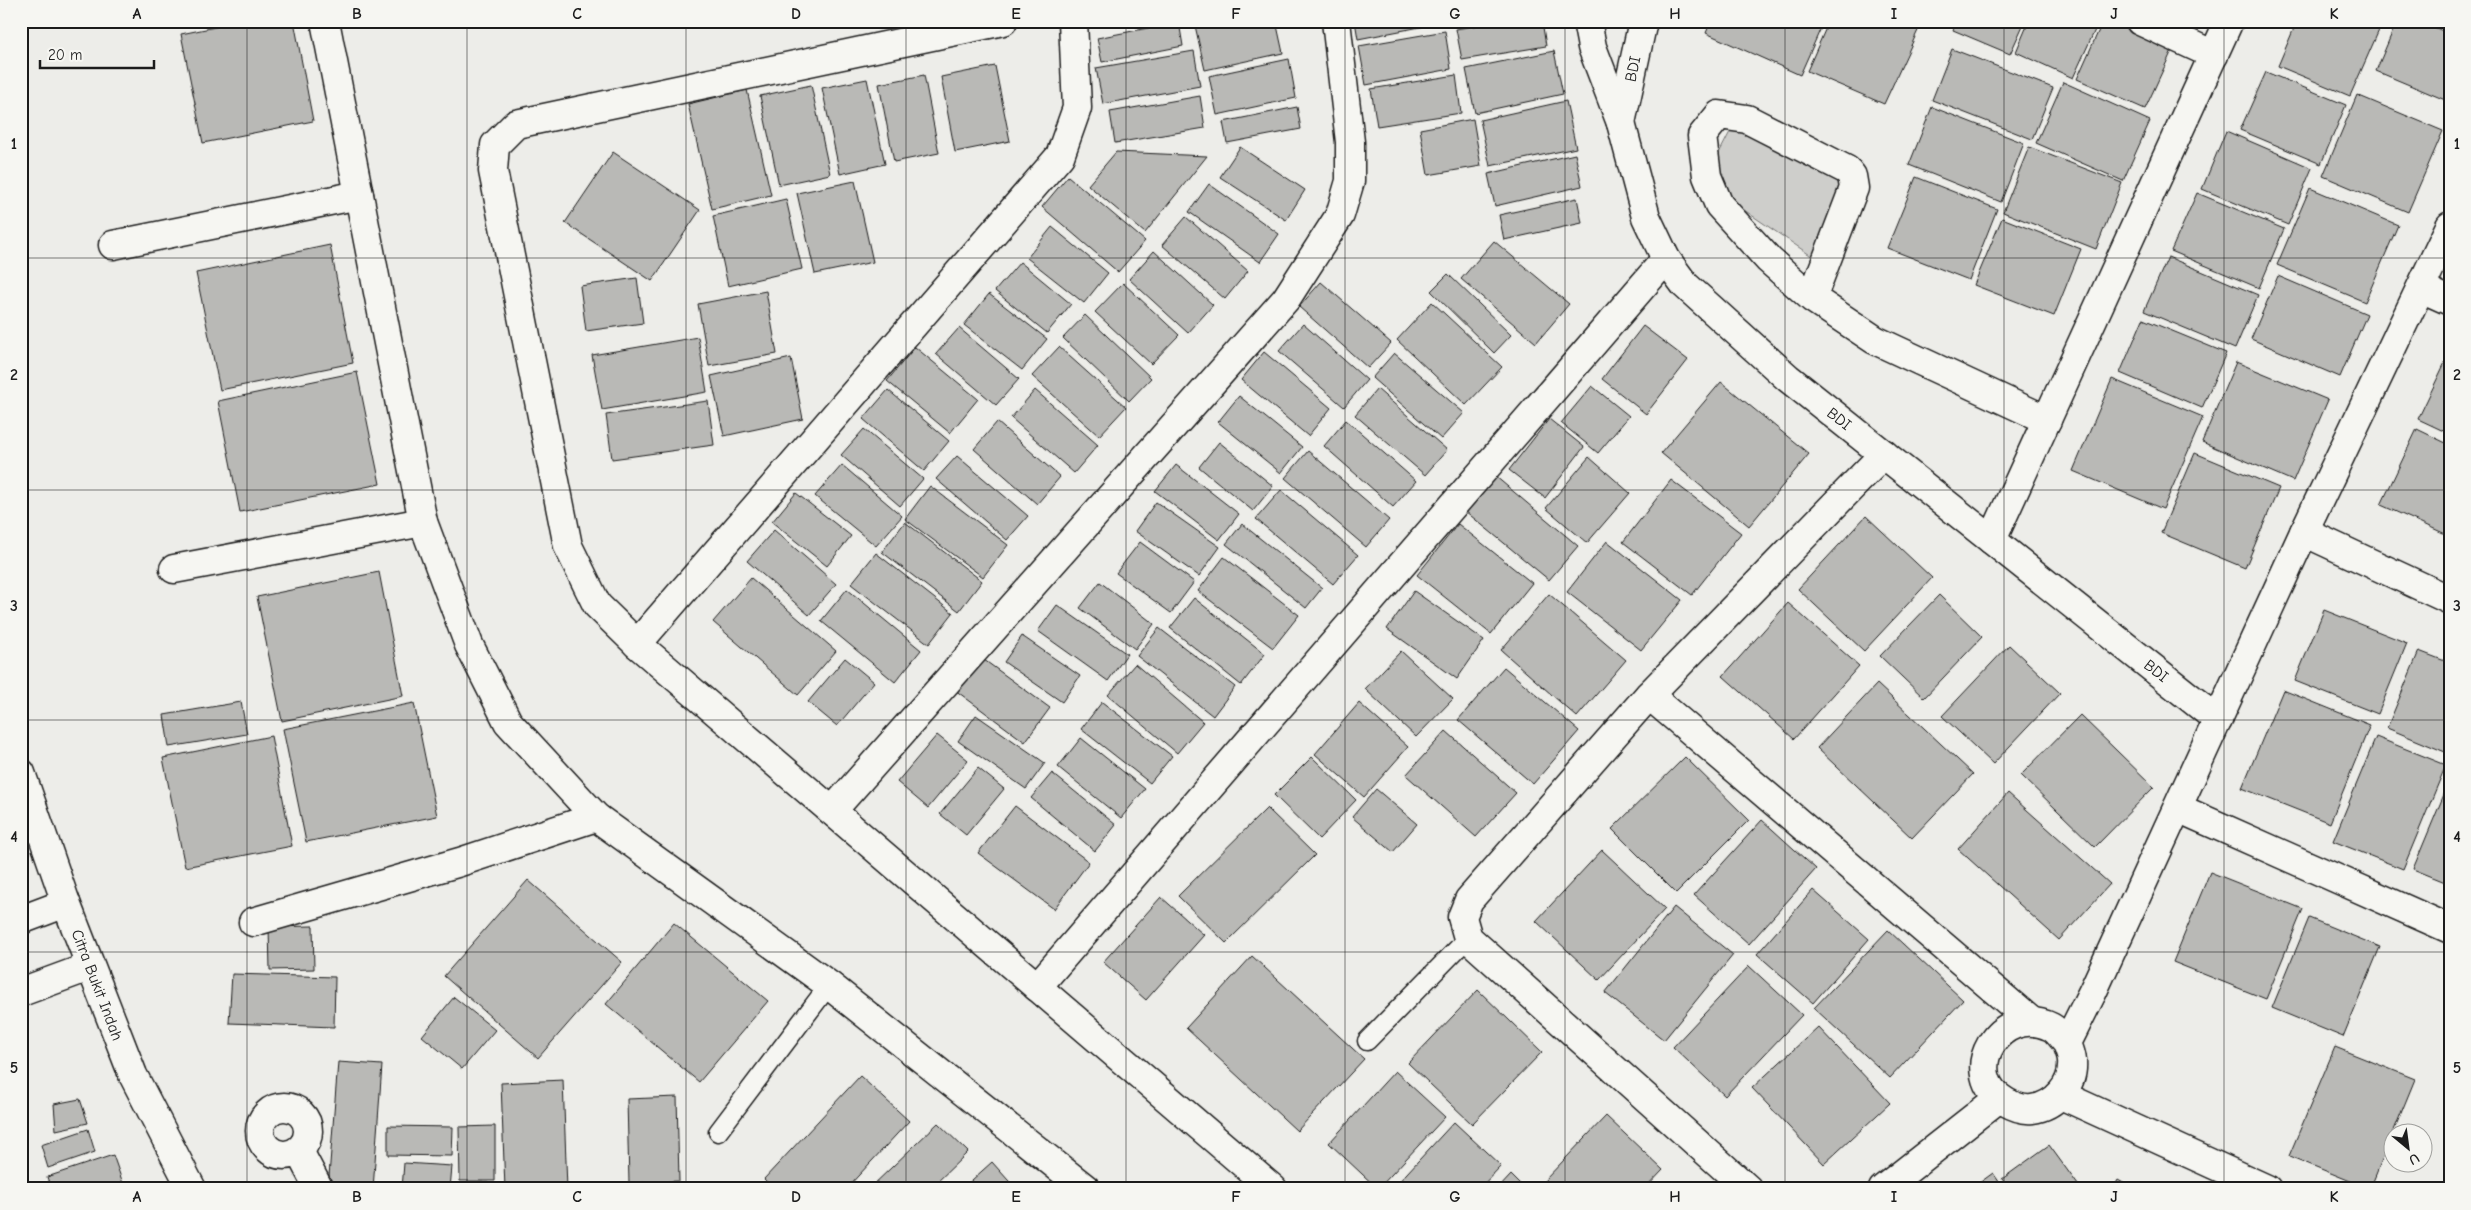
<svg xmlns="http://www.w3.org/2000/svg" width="2471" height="1210" font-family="'Comic Neue',sans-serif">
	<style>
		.green { fill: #cececb; stroke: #757574 }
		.building { fill: #b9b9b6; stroke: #1c1c1c }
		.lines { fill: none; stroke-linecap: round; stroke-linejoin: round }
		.lane-casing { stroke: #1c1c1c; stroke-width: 21 }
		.street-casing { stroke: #1c1c1c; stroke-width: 31 }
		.lane { stroke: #f6f6f2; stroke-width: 18 }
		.street { stroke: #f6f6f2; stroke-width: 28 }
		.grid { fill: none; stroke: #1c1c1c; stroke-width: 1; stroke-opacity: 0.55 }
		.labels { text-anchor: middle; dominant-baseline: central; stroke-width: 4.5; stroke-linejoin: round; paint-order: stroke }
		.street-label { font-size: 16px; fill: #1c1c1c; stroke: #f6f6f2 }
		.neatline { fill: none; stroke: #1c1c1c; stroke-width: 2 }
		.grid-label { font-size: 16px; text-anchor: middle; font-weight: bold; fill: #1c1c1c }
	</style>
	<rect width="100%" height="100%" fill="#edede9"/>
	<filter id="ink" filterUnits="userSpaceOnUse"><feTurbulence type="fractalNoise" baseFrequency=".02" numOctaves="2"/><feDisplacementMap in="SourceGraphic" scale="10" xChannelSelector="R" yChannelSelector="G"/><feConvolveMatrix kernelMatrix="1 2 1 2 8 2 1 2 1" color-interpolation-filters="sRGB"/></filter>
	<g filter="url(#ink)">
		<polygon class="green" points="1732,128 1846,182 1813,257 1722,195 1714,163"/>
		<g class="building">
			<polygon points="245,21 294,21 313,121 203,143 181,34"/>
			<polygon points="1194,21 1276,21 1283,53 1205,70"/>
			<polygon points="1355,21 1440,21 1441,23 1358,39"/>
			<polygon points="1503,21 1542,21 1546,46 1462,60 1456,29"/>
			<polygon points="1711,21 1824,21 1800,75 1706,33"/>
			<polygon points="1829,21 1913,21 1921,24 1884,104 1807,71"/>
			<polygon points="1957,21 2025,21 2010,54 1953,30"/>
			<polygon points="2029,21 2099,21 2073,78 2016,52"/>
			<polygon points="2103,21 2124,21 2175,44 2145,109 2077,79"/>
			<polygon points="2297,21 2383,21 2350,96 2278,66"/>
			<polygon points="2397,21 2420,21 2450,34 2450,102 2376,71"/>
			<polygon points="1179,22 1183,46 1102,62 1097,38"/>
			<polygon points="1445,31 1451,69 1366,85 1359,46"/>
			<polygon points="1952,49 2053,88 2032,139 1932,100"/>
			<polygon points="1194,51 1200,86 1103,104 1096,68"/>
			<polygon points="1554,51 1563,94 1475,113 1466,69"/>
			<polygon points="1289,59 1296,98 1217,115 1209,76"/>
			<polygon points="995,66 1010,141 955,152 941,77"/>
			<polygon points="2266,72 2346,105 2321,164 2240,130"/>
			<polygon points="924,75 939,153 894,162 879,84"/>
			<polygon points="1456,75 1461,113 1377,126 1371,89"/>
			<polygon points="867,79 885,164 840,174 822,88"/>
			<polygon points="2063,82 2150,121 2123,181 2036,143"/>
			<polygon points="811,85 830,174 779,185 760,96"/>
			<polygon points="747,90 771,195 712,209 688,104"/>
			<polygon points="2357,95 2443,131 2408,212 2323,176"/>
			<polygon points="1200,96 1205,128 1115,143 1110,112"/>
			<polygon points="1566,101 1576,148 1490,166 1480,120"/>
			<polygon points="1297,107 1301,129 1227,143 1223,122"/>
			<polygon points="1932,107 2024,143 2001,202 1909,165"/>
			<polygon points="1473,119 1481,166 1428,175 1420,129"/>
			<polygon points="2226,131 2312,168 2288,225 2202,189"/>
			<polygon points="1240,147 1305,190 1286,220 1220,177"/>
			<polygon points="2029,147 2122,183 2096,249 2003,212"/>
			<polygon points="613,152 700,210 652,281 565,223"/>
			<polygon points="1116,152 1207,156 1145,233 1088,185"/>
			<polygon points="1575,154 1582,186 1495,206 1488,174"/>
			<polygon points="1068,176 1145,241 1118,272 1042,207"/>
			<polygon points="1916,177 1997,209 1969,280 1887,248"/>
			<polygon points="855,181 873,262 815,274 797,193"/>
			<polygon points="1209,184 1279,234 1260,262 1189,212"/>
			<polygon points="2310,188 2398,225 2365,302 2277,265"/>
			<polygon points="2197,193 2284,229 2259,288 2171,251"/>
			<polygon points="1577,198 1582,223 1504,240 1499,215"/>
			<polygon points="786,199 802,269 728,286 713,216"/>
			<polygon points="1186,217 1248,271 1225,299 1162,245"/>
			<polygon points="2002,218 2081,249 2054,316 1974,285"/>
			<polygon points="1052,227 1108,273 1084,303 1027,258"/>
			<polygon points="1494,241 1569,304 1536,343 1461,279"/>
			<polygon points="330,245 353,363 220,390 196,273"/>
			<polygon points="1154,251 1213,305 1188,333 1129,279"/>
			<polygon points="2168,257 2258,295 2235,349 2144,311"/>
			<polygon points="1020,262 1071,304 1047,333 995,291"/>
			<polygon points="1448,274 1511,335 1494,353 1431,291"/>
			<polygon points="2278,276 2367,314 2340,377 2251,339"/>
			<polygon points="637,278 643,323 586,331 580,286"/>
			<polygon points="1321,282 1391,343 1368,368 1299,307"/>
			<polygon points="1123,283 1179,335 1151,364 1095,312"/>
			<polygon points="766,291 777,354 709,366 698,304"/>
			<polygon points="989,294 1047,339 1022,370 964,325"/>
			<polygon points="1432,302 1502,367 1466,405 1397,340"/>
			<polygon points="1085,315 1151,378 1129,401 1063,338"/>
			<polygon points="2143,319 2226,353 2202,408 2120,373"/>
			<polygon points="1303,324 1367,380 1344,407 1279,351"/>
			<polygon points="1643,326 1688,360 1646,414 1602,379"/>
			<polygon points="959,328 1019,379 996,405 936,354"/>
			<polygon points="698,337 707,392 602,410 592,355"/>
			<polygon points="915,347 978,399 950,433 887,381"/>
			<polygon points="1059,347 1126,407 1099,436 1032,376"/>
			<polygon points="1264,352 1331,408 1308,436 1241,380"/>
			<polygon points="2450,352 2450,434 2418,419"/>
			<polygon points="1394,353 1464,413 1441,439 1372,378"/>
			<polygon points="791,358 803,419 724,436 711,376"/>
			<polygon points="2236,362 2328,400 2293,481 2202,442"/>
			<polygon points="357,372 380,484 240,512 218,401"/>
			<polygon points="2112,379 2203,417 2163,509 2073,471"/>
			<polygon points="1721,382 1809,454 1749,526 1661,453"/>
			<polygon points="1592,386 1629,416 1598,453 1561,423"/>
			<polygon points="1377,389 1447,450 1425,475 1355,415"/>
			<polygon points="888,390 949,441 924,471 863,419"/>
			<polygon points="1035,390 1098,445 1074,473 1011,418"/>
			<polygon points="1239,396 1302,447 1281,473 1218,422"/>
			<polygon points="708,401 714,445 612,459 606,415"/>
			<polygon points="1549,419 1584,447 1545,498 1509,470"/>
			<polygon points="1346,420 1416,481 1393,507 1324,446"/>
			<polygon points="997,422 1060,477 1037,504 974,449"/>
			<polygon points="864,429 923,479 900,506 841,455"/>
			<polygon points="2417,429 2450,445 2450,536 2381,505"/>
			<polygon points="1219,442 1273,486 1253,511 1199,467"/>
			<polygon points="1308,451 1389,520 1366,547 1285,478"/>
			<polygon points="2195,453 2279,488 2245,568 2161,533"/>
			<polygon points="957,456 1028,516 1007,540 936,479"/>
			<polygon points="1589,457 1630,493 1587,543 1546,508"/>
			<polygon points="842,465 902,516 876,546 815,496"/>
			<polygon points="1176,465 1239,514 1219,540 1155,491"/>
			<polygon points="1495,476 1578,546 1549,580 1465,511"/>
			<polygon points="1671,480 1741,533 1692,595 1623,542"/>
			<polygon points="930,486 1008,545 983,577 905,519"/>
			<polygon points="1281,490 1358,555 1333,584 1256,519"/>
			<polygon points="796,493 851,536 827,566 772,522"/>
			<polygon points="1156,502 1220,547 1199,576 1135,531"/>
			<polygon points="1866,516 1932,578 1864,651 1798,589"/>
			<polygon points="905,522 982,581 959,611 882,552"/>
			<polygon points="1242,524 1322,588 1306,608 1226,544"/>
			<polygon points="1458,524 1532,583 1491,634 1417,575"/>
			<polygon points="774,530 836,584 809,615 747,561"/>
			<polygon points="1607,541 1682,600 1641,650 1567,592"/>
			<polygon points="1140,542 1194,582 1171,613 1116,573"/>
			<polygon points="876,553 953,613 929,644 851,584"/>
			<polygon points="1224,557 1299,615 1273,648 1198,591"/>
			<polygon points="379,572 403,696 282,721 257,597"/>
			<polygon points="751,578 836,651 798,695 713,622"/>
			<polygon points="1100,582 1154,624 1135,649 1080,608"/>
			<polygon points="847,589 921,650 895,682 821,621"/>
			<polygon points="1414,591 1484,640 1457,679 1387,629"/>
			<polygon points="1549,594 1626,660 1577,717 1501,650"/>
			<polygon points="1939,595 1982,637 1924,698 1880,656"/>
			<polygon points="1194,598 1265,654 1241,685 1170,628"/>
			<polygon points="1788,603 1859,666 1794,739 1723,676"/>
			<polygon points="1057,605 1127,654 1108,681 1038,631"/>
			<polygon points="2324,610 2407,643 2378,714 2295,681"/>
			<polygon points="1159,628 1235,687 1213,716 1137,656"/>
			<polygon points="1022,636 1080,676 1062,702 1004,662"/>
			<polygon points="2009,645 2060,693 1993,764 1942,716"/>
			<polygon points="1401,651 1453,699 1416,737 1365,689"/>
			<polygon points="2419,651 2450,663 2450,754 2387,728"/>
			<polygon points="980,657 1050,708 1025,742 955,690"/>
			<polygon points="845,658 874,682 837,726 808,702"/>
			<polygon points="1135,664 1203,722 1177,753 1108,695"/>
			<polygon points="1504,667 1579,731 1533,784 1458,720"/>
			<polygon points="1877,684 1973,774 1912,838 1817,748"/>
			<polygon points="2283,690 2370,725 2330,823 2242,788"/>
			<polygon points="241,702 247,734 169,747 164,715"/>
			<polygon points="1102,702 1172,756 1150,783 1081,729"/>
			<polygon points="414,703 437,816 306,842 283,729"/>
			<polygon points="1359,703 1408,747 1364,797 1315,754"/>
			<polygon points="976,715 1045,763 1026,789 958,741"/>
			<polygon points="2080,715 2154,787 2095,847 2021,775"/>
			<polygon points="1446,731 1516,793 1476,837 1406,775"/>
			<polygon points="937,735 968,760 928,808 897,782"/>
			<polygon points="271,736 292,846 185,867 163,758"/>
			<polygon points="2376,737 2446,765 2403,869 2333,841"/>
			<polygon points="1081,738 1145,789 1121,818 1058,767"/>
			<polygon points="1312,757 1356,800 1319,839 1274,795"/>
			<polygon points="1685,757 1749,820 1676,893 1612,829"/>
			<polygon points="978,768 1004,789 966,835 940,814"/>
			<polygon points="1052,773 1116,825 1095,851 1031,798"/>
			<polygon points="2450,780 2450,884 2413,869"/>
			<polygon points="1376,789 1417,824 1393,852 1352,817"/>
			<polygon points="2008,793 2110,884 2059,940 1958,849"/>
			<polygon points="1015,806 1089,862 1054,909 978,853"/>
			<polygon points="1267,808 1315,855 1226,943 1178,896"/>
			<polygon points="1762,820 1816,869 1749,944 1694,895"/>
			<polygon points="1602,850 1665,909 1599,980 1536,921"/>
			<polygon points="2210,872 2303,909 2266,999 2173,962"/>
			<polygon points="528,880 622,962 538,1058 444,976"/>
			<polygon points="1813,890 1869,939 1813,1003 1757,954"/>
			<polygon points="1161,897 1204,935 1146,1000 1103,962"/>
			<polygon points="1674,907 1733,955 1664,1040 1605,993"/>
			<polygon points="2309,918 2380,947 2343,1037 2272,1008"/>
			<polygon points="674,923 768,1001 699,1082 606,1004"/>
			<polygon points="313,926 314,969 270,970 269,927"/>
			<polygon points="1888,930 1963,1000 1890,1078 1814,1008"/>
			<polygon points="1252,956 1364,1059 1297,1131 1186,1028"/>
			<polygon points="1749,966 1802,1015 1725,1096 1673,1047"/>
			<polygon points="232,974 335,977 334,1027 229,1023"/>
			<polygon points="1478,990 1542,1052 1472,1124 1408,1063"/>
			<polygon points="454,997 495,1030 462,1069 422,1036"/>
			<polygon points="1818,1027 1890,1103 1824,1164 1752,1088"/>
			<polygon points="2335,1047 2415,1079 2370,1189 2289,1156"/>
			<polygon points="338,1062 382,1065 373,1189 328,1189"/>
			<polygon points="1395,1071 1445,1117 1378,1189 1329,1143"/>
			<polygon points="860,1076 909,1121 846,1189 774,1189 764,1179"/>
			<polygon points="563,1080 567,1189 505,1189 501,1083"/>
			<polygon points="677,1097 679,1181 629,1183 627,1099"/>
			<polygon points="80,1099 88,1123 56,1130 54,1104"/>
			<polygon points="1606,1116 1663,1170 1645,1189 1552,1189 1544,1181"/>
			<polygon points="1454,1122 1501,1166 1479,1189 1398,1189 1395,1186"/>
			<polygon points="938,1123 968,1152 930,1189 869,1189"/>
			<polygon points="388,1126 453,1127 452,1156 388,1155"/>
			<polygon points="495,1126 495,1181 460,1181 459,1127"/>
			<polygon points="88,1129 95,1152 48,1168 41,1145"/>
			<polygon points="2049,1145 2081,1189 2009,1189 2002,1179"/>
			<polygon points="113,1155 125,1189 51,1189 47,1177"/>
			<polygon points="992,1162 1016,1189 962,1189"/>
			<polygon points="404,1163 452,1166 450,1189 402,1189"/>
			<polygon points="1993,1173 2004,1189 1971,1189"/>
			<polygon points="1511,1175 1525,1189 1498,1189"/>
			<polygon points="2118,1180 2134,1189 2113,1189"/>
			<polygon points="1692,1181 1701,1189 1685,1189"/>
		</g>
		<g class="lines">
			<defs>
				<g id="lane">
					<polyline points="1367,1041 1468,938"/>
					<polyline points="718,1132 829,985"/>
				</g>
				<g id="street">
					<polyline points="325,21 423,522 469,645 508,722 596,817 829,985 1086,1189"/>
					<polyline points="1003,21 516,124 495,145 493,171 568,546 597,605 637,644 1273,1189"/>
					<polyline points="1587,21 1592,47 1621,123 1646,217 1666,259 1685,285 1788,378 2218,720"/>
					<polyline points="2140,21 2214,55"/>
					<polyline points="1621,123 1643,21"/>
					<polyline points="113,245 359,195"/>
					<polyline points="2421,288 2450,301"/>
					<polyline points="1812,298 1854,188 1852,176 1847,170 1747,119 1719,115 1702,136 1707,176 1719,205 1769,260 1812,298 1875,340 2047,420"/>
					<polyline points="2304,532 2450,600"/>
					<polyline points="1992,540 2229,21"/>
					<polyline points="174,569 423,522"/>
					<polyline points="637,644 1060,156 1077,108 1073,21"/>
					<polyline points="1649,695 2031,1021"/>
					<polyline points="21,773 66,903 133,1075 192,1189"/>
					<polyline points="2178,808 2450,929"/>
					<polyline points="832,811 1286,299 1340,215 1350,181 1350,142 1336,21"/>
					<polyline points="21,920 66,903"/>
					<polyline points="253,922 460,862 596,817"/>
					<polyline points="1037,987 1666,259"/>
					<polyline points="21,992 89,967"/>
					<path d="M 2067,1043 C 2062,1038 2057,1030 2051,1027 C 1999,1002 1957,1075 2006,1102 C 2013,1106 2023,1110 2032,1109 C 2055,1106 2074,1085 2072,1061 C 2072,1056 2069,1049 2067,1043 L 2093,991 L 2304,532 L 2450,226"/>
					<polyline points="2061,1095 2267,1189"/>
					<circle cx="284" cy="1131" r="24"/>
					<polyline points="299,1151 319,1189"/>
					<polyline points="1748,1189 1468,938 1462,917 1469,900 1649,695 1884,454"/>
					<polyline points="1883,1189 1999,1098"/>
				</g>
			</defs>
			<use href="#lane" class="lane-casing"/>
			<use href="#street" class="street-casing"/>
			<use href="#lane" class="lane"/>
			<use href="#street" class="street"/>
		</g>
	</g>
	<path class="grid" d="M 247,21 L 247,1189M 467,21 L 467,1189M 686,21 L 686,1189M 906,21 L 906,1189M 1126,21 L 1126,1189M 1345,21 L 1345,1189M 1565,21 L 1565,1189M 1785,21 L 1785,1189M 2004,21 L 2004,1189M 2224,21 L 2224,1189M 21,258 L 2450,258M 21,490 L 2450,490M 21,720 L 2450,720M 21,952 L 2450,952"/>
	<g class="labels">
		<g class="street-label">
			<text transform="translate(1633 69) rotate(-78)">BDI</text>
			<text transform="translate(1839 419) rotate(38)">BDI</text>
			<text transform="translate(2156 671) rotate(38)">BDI</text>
			<text transform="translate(97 985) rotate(69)">Citra Bukit Indah</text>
		</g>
	</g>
	<rect width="2471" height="1210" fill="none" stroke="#f6f6f2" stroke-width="55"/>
	<g transform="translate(2408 1148) rotate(151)"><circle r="24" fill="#f6f6f2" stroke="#9f9f9c"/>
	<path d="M0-4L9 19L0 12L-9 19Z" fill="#1c1c1c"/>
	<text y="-8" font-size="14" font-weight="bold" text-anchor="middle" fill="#1c1c1c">U</text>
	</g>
	<path d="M40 60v8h114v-8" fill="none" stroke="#1c1c1c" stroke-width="2.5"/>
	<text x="48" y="60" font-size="15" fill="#1c1c1c" stroke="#f6f6f2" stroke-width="4" paint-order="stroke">20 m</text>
	<rect x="28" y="28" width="2416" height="1154" class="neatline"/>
	<g class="grid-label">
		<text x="137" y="19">A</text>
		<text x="357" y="19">B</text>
		<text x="577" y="19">C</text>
		<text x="796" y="19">D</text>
		<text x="1016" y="19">E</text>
		<text x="1236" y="19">F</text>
		<text x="1455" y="19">G</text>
		<text x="1675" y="19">H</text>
		<text x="1894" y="19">I</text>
		<text x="2114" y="19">J</text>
		<text x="2334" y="19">K</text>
		<text x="14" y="149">1</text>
		<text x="2457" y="149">1</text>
		<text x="14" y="380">2</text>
		<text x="2457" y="380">2</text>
		<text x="14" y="611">3</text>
		<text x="2457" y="611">3</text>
		<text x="14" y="842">4</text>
		<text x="2457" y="842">4</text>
		<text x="14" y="1073">5</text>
		<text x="2457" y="1073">5</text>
		<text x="137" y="1202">A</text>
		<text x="357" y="1202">B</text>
		<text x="577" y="1202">C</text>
		<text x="796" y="1202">D</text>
		<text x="1016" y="1202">E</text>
		<text x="1236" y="1202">F</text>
		<text x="1455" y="1202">G</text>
		<text x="1675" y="1202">H</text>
		<text x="1894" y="1202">I</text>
		<text x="2114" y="1202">J</text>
		<text x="2334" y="1202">K</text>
	</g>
</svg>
